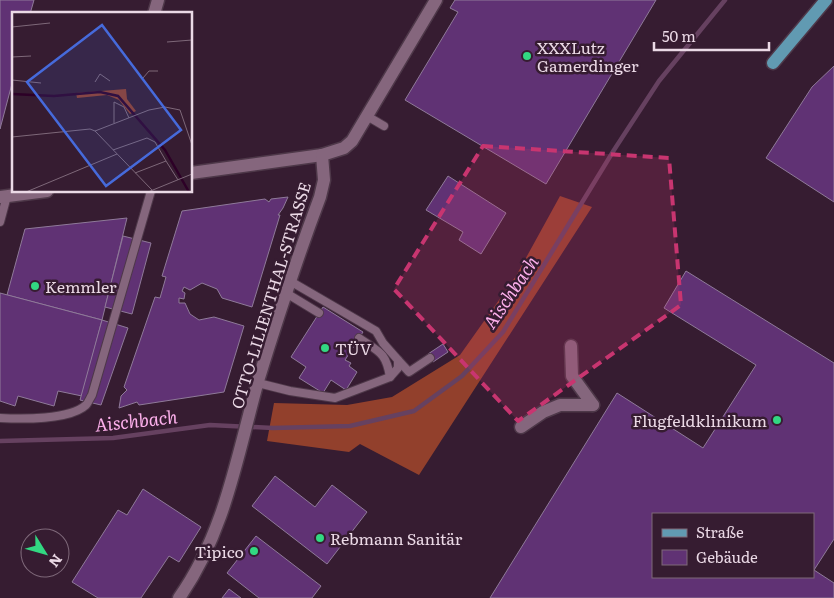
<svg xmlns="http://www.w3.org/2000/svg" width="834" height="598" font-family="Literata,serif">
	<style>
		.forest { fill: #92402c }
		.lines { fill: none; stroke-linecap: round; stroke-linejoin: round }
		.stream { stroke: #664160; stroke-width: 4.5 }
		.building { fill: #603274; stroke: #8f7a99; fill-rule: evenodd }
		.lane-casing { stroke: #4e3849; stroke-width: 10 }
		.street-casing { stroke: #4e3849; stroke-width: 15 }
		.primary-casing { stroke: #4e3849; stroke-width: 15 }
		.lane { stroke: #85667d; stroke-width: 8 }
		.street { stroke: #85667d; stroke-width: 12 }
		.primary { stroke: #619ab2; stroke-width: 12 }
		.marked { fill: #c83570; fill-opacity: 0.2; stroke: #c83570; stroke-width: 4; stroke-dasharray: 10 6; stroke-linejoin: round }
		.poi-dot { fill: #32d882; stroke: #361c31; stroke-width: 2 }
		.labels { text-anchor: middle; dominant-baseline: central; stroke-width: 5; stroke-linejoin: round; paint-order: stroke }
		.poi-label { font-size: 16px; fill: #ebd9e6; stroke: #361c31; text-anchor: start }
		.street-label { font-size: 16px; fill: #ebd9e6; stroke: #361c31 }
		.water-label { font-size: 18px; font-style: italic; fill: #fcafeb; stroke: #361c31 }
		.inset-river { fill: none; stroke: #2d0027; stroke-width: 2.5 }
		.inset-road { fill: none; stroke: #7e6879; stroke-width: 1 }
		.view { fill: #466adb; fill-opacity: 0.15; stroke: #466adb; stroke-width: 2.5 }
		.inset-edge { fill: none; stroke: #ebd9e6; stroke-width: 2.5 }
	</style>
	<rect width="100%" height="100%" fill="#361c31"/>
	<polygon class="forest" points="560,196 592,207 419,475 360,444 349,452 267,441 274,403 347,405 392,397 460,355 516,276"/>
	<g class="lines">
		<polyline class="stream" points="0,441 113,438 210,425 273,428 350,426 414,411 462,376 503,332 614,150 659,81 725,0"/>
	</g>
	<g class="building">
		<polygon points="0,0 34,0 30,14 14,14 14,76 0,129"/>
		<polygon points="455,0 656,0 546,184 405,100 458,12 450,8"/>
		<polygon points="834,66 834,202 766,158 812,87"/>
		<polygon points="448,176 506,213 481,254 459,240 463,232 426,210"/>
		<polygon points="288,197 283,208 278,215 280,215 252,307 222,298 217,289 202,283 190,290 184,287 182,291 185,293 184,299 179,298 179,303 185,303 190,314 199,320 214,317 244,326 224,392 139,405 137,402 119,408 121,396 127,390 124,387 155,297 160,298 166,277 162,276 182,211 265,199 269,202 271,199"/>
		<polygon points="127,218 102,320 7,295 25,229"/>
		<polygon points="123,236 151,243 132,314 105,307"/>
		<path d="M 686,271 L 834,363 L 834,539 L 814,570 L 834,583 L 834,598 L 490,598 L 617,393 L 703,448 L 756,365 L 664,308 ZM 653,514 L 813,514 L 813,577 L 653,577 Z"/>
		<polygon points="0,293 102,320 82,396 58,391 54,406 18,396 15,406 0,401"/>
		<polygon points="323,307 363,332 345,360 351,363 349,366 357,372 346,390 331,380 323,393 299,378 306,367 291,357"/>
		<polygon points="102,320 128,328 101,405 80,400"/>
		<polygon points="443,344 448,352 433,362 428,354"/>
		<polygon points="275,476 315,507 332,485 367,512 327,564 252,506"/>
		<polygon points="143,489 201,527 179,562 169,556 141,598 98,598 72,582 118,510 127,515"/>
		<polygon points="256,536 321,586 312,598 259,598 227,573"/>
		<polygon points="229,589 241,598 222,598"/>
	</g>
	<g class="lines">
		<defs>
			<g id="lane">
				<polyline points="367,116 384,126"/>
				<polyline points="0,222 7,196"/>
				<polyline points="286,293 319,313"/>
				<path d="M 359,338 C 379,352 386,352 390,377"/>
				<polyline points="398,360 409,372 430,358"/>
				<polyline points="258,383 290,391 335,398 390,377 398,368 398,360 383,343 376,331 290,281"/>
				<path d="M 0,418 C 21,419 70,420 86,405 C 88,403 90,398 92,395 L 151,191"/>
			</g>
			<g id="street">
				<polyline points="154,14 158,0"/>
				<polyline points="191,173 322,155"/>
				<polyline points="0,197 47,191"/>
				<polyline points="571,346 572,376 593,405"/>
				<polyline points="521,427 543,412 560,405 593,405"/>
				<path d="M 179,598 C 225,533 237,456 258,381 C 277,319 297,258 320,197 L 324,180 L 322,155 L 344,148 L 352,141 L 436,0"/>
			</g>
			<polyline id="primary" points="773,63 826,0"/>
		</defs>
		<use href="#lane" class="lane-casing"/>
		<use href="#street" class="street-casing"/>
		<use href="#primary" class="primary-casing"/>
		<use href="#lane" class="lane"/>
		<use href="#street" class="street"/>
		<use href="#primary" class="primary"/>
	</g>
	<path class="marked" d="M 483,146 L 669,158 L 681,305 L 518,421 L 394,289 Z"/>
	<g class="poi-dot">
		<circle cx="527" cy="56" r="5"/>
		<circle cx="35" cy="286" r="5"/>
		<circle cx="325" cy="348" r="5"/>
		<circle cx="777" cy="420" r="5"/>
		<circle cx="320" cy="538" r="5"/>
		<circle cx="254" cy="551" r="5"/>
	</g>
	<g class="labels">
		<g class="poi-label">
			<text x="537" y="47">XXXLutz<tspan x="537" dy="18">Gamerdinger</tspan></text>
			<text x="45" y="286">Kemmler</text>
			<text x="335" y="348">TÜV</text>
			<text x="767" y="420" text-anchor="end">Flugfeldklinikum</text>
			<text x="330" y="538">Rebmann Sanitär</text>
			<text x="244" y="551" text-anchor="end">Tipico</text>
		</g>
		<g class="street-label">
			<text transform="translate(270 295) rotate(-73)">OTTO-LILIENTHAL-STRASSE</text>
		</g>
		<g class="water-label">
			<text transform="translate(510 292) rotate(-56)">Aischbach</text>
			<text transform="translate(136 420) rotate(-6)">Aischbach</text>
		</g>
	</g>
	<g transform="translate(12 12)">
		<rect width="180" height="180" fill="#361c31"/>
		<path d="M 114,77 L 115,87 L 124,99 L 118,102 L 107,88 L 95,83 L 65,86 L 64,81 Z" fill="#92402c"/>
		<path class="inset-river" d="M 0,82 L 42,84 L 88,80 L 106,84 L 153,138 L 177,180"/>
		<path class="inset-road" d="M 0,15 L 38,11M 155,30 L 180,28M 0,45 L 19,44M 131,66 L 137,59 L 146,59M 0,68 L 29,71M 83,70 L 88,62 L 98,69M 102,111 L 102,90 L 112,95 L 117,106M 83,119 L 140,178M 0,125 L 78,117 L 83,119 L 137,98 L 153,95 L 168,98 L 180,133M 101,138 L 135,126 L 143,130 L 154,149 L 123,161M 154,149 L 166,168M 14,180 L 105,142M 136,180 L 180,162"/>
		<path class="view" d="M 90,13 L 169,118 L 94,174 L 15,70 Z"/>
		<rect width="180" height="180" class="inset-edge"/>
	</g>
	<rect x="652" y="513" width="162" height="65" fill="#361c31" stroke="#7e6879"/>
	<rect x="662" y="529" width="25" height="8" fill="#619ab2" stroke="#7e6879"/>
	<text x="696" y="538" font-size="15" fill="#ebd9e6">Straße</text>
	<rect x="662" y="550" width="25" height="15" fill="#603274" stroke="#7e6879"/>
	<text x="696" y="563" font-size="15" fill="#ebd9e6">Gebäude</text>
	<g transform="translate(45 553) rotate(127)"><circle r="24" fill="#361c31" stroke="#7e6879"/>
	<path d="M0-4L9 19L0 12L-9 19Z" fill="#32d882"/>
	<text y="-8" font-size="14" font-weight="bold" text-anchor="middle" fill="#ebd9e6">N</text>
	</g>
	<path d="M654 42v8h115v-8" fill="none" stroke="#ebd9e6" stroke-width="2.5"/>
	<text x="662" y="42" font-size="15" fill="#ebd9e6" stroke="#361c31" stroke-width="4" paint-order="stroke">50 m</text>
</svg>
